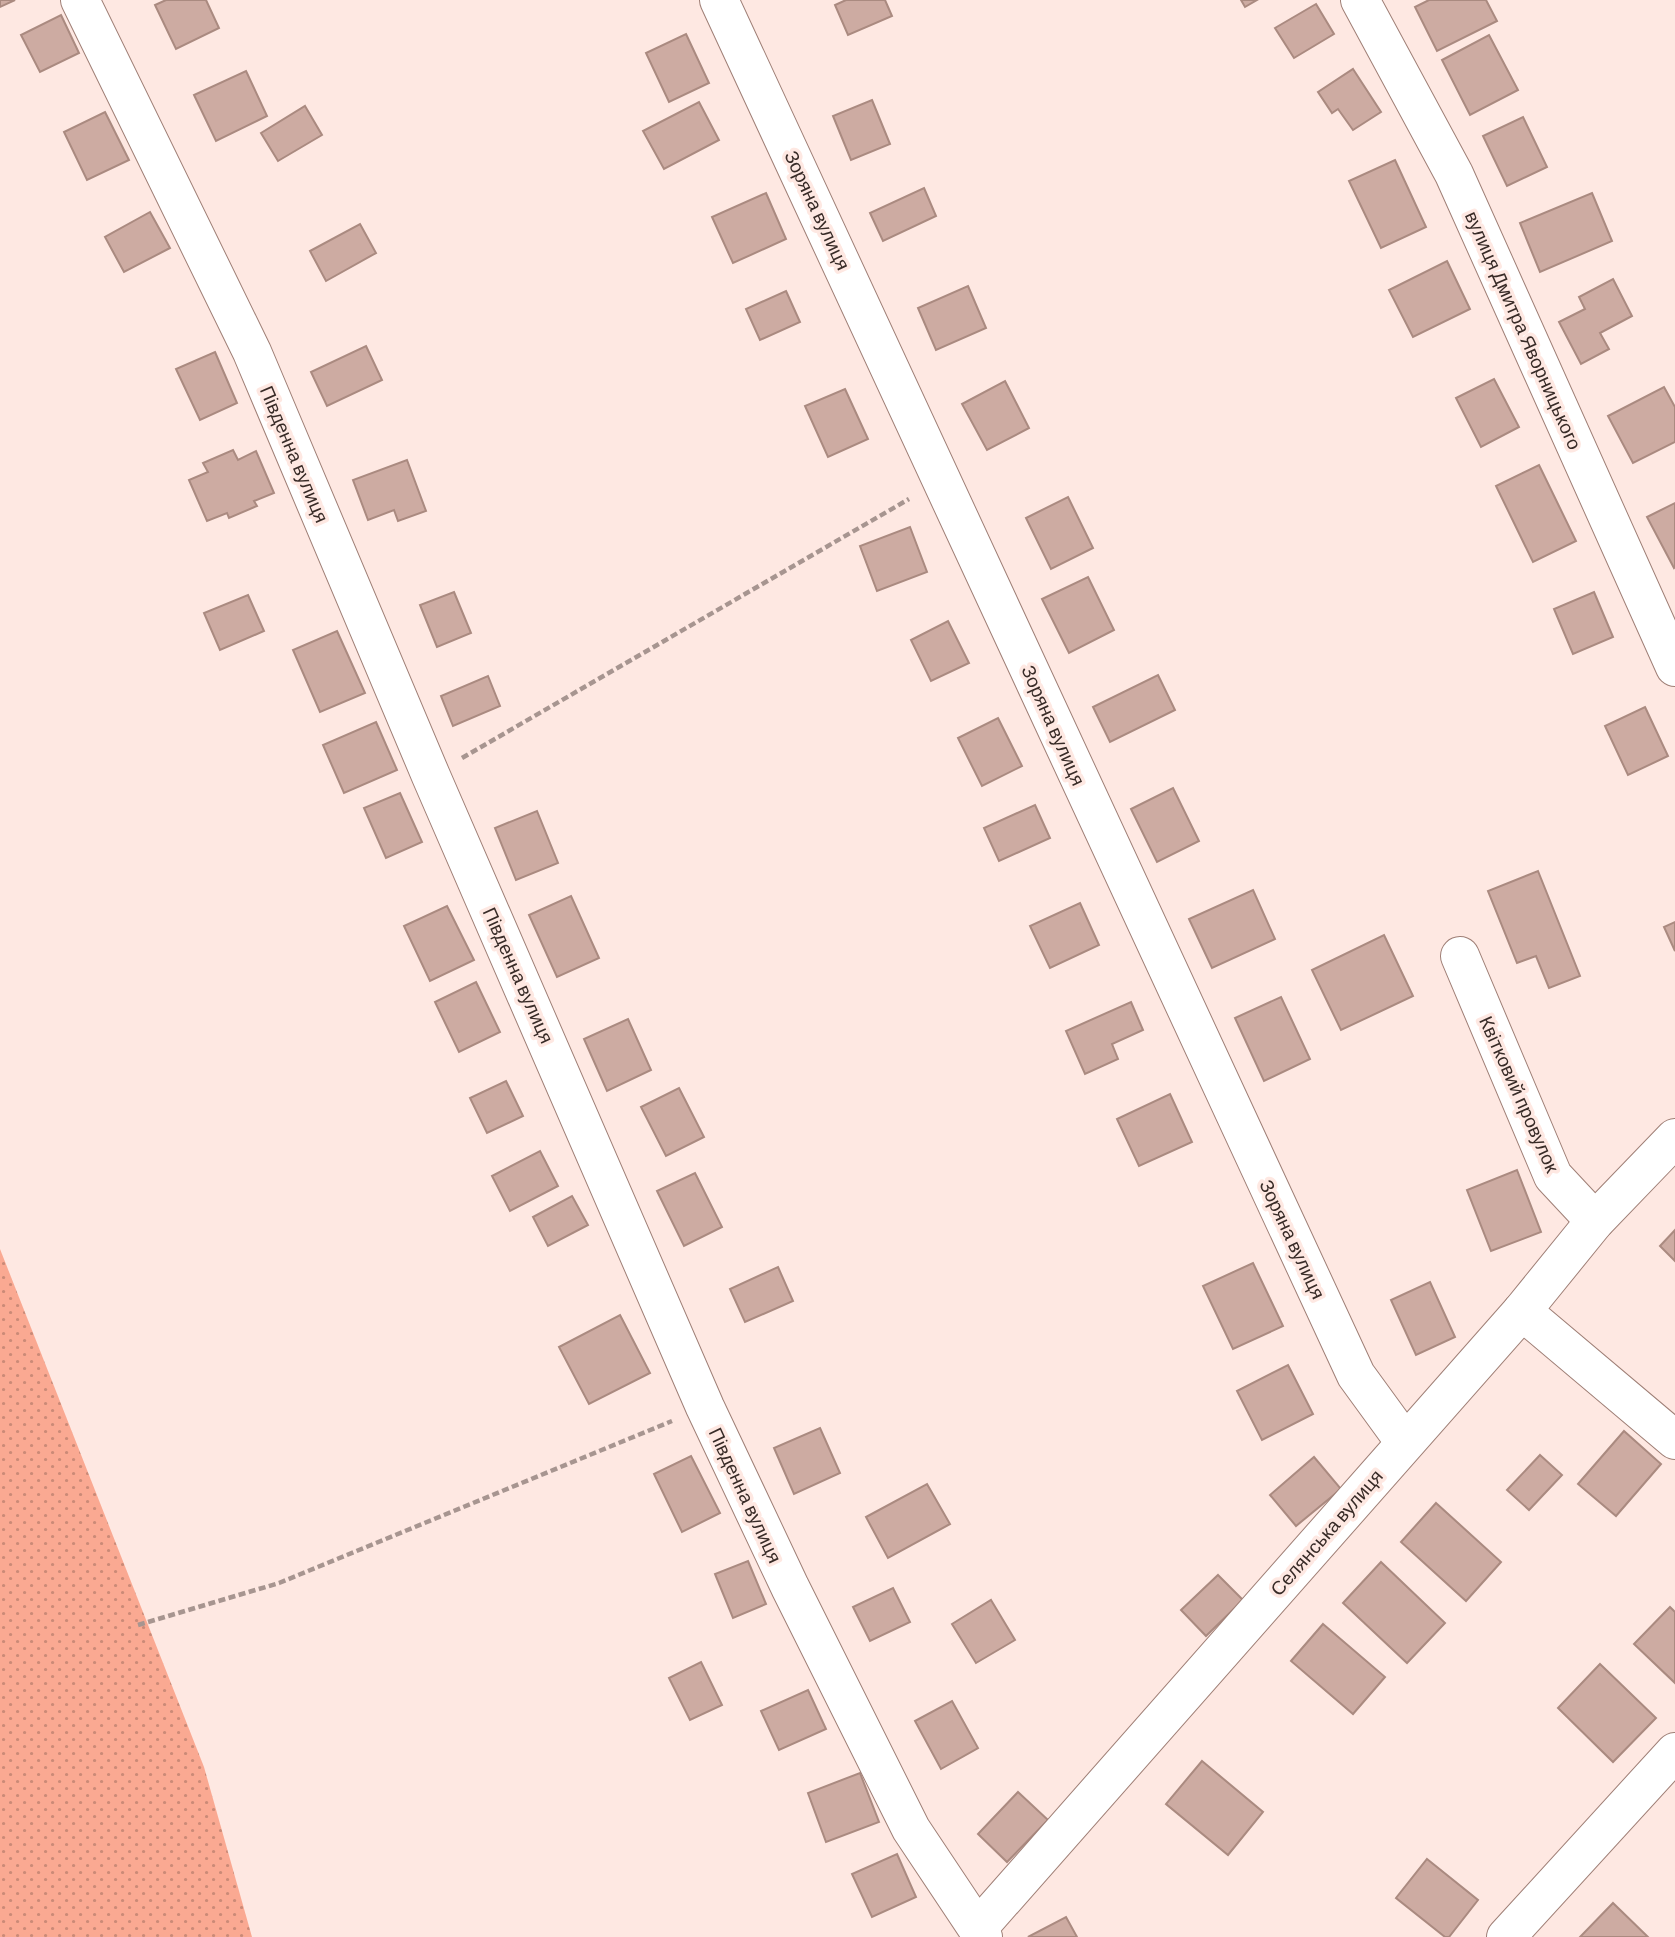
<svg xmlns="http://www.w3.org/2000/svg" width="1675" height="1937" font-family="Barlow,sans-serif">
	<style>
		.grass { fill: url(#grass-dots) }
		.building { fill: #cdaba2; stroke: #aa8a80; stroke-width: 2 }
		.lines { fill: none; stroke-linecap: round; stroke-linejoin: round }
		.minor-casing { stroke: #9f7f76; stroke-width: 40 }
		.path { stroke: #a79590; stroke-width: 4.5; stroke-dasharray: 7 3.5; stroke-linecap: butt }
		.minor { stroke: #fff; stroke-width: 38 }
		.labels { text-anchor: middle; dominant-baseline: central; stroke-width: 7; stroke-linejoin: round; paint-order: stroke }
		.street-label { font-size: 19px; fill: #382b27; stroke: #fee8e2 }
	</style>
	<defs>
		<pattern id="grass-dots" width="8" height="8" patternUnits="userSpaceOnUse" patternTransform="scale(1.75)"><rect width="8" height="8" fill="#faa992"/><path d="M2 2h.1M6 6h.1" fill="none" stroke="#cb8a77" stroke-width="1.8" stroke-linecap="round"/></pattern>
	</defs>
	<rect width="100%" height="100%" fill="#fee8e2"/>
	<polygon class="grass" points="0,1249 204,1767 252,1937 0,1937"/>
	<g class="building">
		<polygon points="0,0 15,0 0,7"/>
		<polygon points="166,0 206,0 219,28 176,49 155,5"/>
		<polygon points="846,0 885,0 892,16 848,35 835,5"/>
		<polygon points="1241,0 1257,0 1245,7"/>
		<polygon points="1429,0 1486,0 1497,21 1437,51 1415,7"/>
		<polygon points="1316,4 1334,34 1294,58 1275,28"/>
		<polygon points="61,15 79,53 40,72 21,35"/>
		<polygon points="686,34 709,83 669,102 646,53"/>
		<polygon points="1489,35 1518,90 1470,115 1442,60"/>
		<polygon points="1353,69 1381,112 1353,130 1338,109 1332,113 1318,92"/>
		<polygon points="246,71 267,116 216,141 194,95"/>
		<polygon points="872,100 890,144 851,160 833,116"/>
		<polygon points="699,102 719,140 664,169 643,131"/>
		<polygon points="305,106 322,135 278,161 261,133"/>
		<polygon points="105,112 129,160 87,180 64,132"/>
		<polygon points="1523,117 1547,167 1507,186 1483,136"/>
		<polygon points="1395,160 1426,227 1381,248 1349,181"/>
		<polygon points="924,188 936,216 883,241 870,213"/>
		<polygon points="766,193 786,239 733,263 712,217"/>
		<polygon points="1592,193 1612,241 1540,272 1520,223"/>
		<polygon points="150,212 170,248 124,272 105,237"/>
		<polygon points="360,224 376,253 326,281 310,251"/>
		<polygon points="1447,261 1470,309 1413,337 1389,290"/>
		<polygon points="1613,279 1632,316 1600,333 1609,349 1581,364 1559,322 1585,309 1579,297"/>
		<polygon points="968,286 986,328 936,350 918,308"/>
		<polygon points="786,291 800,322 760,340 746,309"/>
		<polygon points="366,346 382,380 327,406 311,372"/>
		<polygon points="215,352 237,403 200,420 176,369"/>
		<polygon points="1494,379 1519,427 1481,447 1456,398"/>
		<polygon points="1005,381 1029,428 987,450 962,404"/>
		<polygon points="1664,387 1675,407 1675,442 1633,463 1608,416"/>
		<polygon points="845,389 868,439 828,457 805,406"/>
		<polygon points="233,450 238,460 256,451 274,493 254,501 257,506 229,518 227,513 207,521 189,480 208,472 203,463"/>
		<polygon points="407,460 426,511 398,521 394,510 368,520 353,480"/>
		<polygon points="1539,465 1576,541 1533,562 1496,486"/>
		<polygon points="1068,497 1093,548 1051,569 1026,518"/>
		<polygon points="1675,503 1675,567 1674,568 1647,517"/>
		<polygon points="910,527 927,572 877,591 860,546"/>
		<polygon points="1088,577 1114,630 1069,653 1042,599"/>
		<polygon points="454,592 471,633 437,647 420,605"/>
		<polygon points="1594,592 1613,637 1573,654 1554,609"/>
		<polygon points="248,595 264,631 220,650 204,613"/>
		<polygon points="948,621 969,663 931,681 911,640"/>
		<polygon points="337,631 365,693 320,712 293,650"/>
		<polygon points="1158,675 1175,710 1110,742 1093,707"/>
		<polygon points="488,676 500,706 453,726 441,696"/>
		<polygon points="1645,707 1668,756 1628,775 1605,726"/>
		<polygon points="998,718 1022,766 982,786 958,738"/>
		<polygon points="376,722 397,770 344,793 323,745"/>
		<polygon points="1173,788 1199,841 1157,862 1131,809"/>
		<polygon points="400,793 422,842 386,858 364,808"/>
		<polygon points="1035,805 1050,838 999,861 984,828"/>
		<polygon points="537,811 558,863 516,880 495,828"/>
		<polygon points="1538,871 1580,976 1549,988 1536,956 1517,963 1488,891"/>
		<polygon points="1253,890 1275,939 1212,968 1189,919"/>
		<polygon points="571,896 599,958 557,977 529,915"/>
		<polygon points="1080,903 1099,945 1050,968 1030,926"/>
		<polygon points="447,906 474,960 430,981 404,926"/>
		<polygon points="1675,922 1675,951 1664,927"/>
		<polygon points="1384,935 1413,996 1341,1030 1312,970"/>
		<polygon points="476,982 500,1032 459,1052 435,1002"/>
		<polygon points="1281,997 1310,1059 1264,1081 1235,1018"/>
		<polygon points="1131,1002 1143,1030 1112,1044 1118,1059 1085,1074 1066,1031"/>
		<polygon points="628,1019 651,1070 607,1091 584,1039"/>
		<polygon points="506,1081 523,1116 487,1133 470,1098"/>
		<polygon points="679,1088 704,1137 666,1156 641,1107"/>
		<polygon points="1170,1094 1192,1142 1139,1166 1117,1119"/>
		<polygon points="540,1151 558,1186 510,1211 492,1176"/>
		<polygon points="1517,1170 1541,1232 1491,1251 1467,1190"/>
		<polygon points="695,1173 722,1227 684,1246 657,1191"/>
		<polygon points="572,1196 588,1225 548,1246 533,1217"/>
		<polygon points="1675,1230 1675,1261 1660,1246"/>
		<polygon points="1253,1263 1283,1326 1233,1349 1203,1286"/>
		<polygon points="778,1267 793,1301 745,1322 730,1289"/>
		<polygon points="1430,1282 1455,1337 1416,1355 1391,1300"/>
		<polygon points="620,1315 650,1373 589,1404 559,1347"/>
		<polygon points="1288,1365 1313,1414 1262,1440 1237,1391"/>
		<polygon points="820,1428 840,1473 794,1494 774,1448"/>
		<polygon points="1624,1431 1661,1464 1616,1516 1578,1484"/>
		<polygon points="1540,1455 1562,1475 1529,1510 1507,1490"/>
		<polygon points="691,1456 720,1513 682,1532 654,1474"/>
		<polygon points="1314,1457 1341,1489 1296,1526 1270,1495"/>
		<polygon points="927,1484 950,1524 888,1558 866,1517"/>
		<polygon points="1436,1503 1501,1562 1466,1601 1401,1542"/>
		<polygon points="748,1561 766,1604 733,1618 715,1574"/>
		<polygon points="1381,1562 1445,1623 1407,1663 1343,1603"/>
		<polygon points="1218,1575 1243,1600 1206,1636 1181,1610"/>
		<polygon points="893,1588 910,1622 870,1641 853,1607"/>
		<polygon points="991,1600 1015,1640 976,1663 952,1624"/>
		<polygon points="1670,1607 1675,1612 1675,1683 1634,1644"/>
		<polygon points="1323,1624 1385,1677 1353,1714 1291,1661"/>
		<polygon points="701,1662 722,1705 690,1720 669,1678"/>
		<polygon points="1600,1664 1656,1718 1613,1762 1558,1708"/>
		<polygon points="808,1690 826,1729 779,1750 761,1711"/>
		<polygon points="952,1701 978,1748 941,1769 915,1721"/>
		<polygon points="1202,1761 1263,1812 1228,1855 1166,1804"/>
		<polygon points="860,1773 879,1822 826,1842 808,1793"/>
		<polygon points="1018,1792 1048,1820 1007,1862 978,1834"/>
		<polygon points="897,1854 916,1897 872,1917 852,1874"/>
		<polygon points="1427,1859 1478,1900 1449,1937 1445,1937 1396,1898"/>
		<polygon points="1613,1903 1648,1937 1580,1937"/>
		<polygon points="1066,1917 1077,1937 1028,1937"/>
	</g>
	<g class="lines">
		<defs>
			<g id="minor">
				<polyline points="80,0 252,352 431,776 705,1407 790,1587 911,1829 983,1937"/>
				<polyline points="719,0 1356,1375 1404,1441"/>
				<polyline points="1360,0 1454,174 1675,667"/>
				<polyline points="1460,956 1553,1176 1595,1221"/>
				<polyline points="1522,1311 1675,1440"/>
				<polyline points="978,1928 1522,1311 1595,1221 1675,1138"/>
				<polyline points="1506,1937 1675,1752"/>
			</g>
		</defs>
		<use href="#minor" class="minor-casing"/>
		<g class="path">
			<polyline points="462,758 909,499"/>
			<polyline points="138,1625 279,1583 672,1421"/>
		</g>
		<use href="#minor" class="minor"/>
	</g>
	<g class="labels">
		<g class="street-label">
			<text transform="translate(818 210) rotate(65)">Зоряна вулиця</text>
			<text transform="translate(1524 330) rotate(66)">вулиця Дмитра Яворницького</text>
			<text transform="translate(295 454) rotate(67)">Південна вулиця</text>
			<text transform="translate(1054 725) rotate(66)">Зоряна вулиця</text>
			<text transform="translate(519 975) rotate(66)">Південна вулиця</text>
			<text transform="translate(1520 1094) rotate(66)">Квітковий провулок</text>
			<text transform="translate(1293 1239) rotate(65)">Зоряна вулиця</text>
			<text transform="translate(746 1495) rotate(65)">Південна вулиця</text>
			<text transform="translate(1326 1532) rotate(-49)">Селянська вулиця</text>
		</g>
	</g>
</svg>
